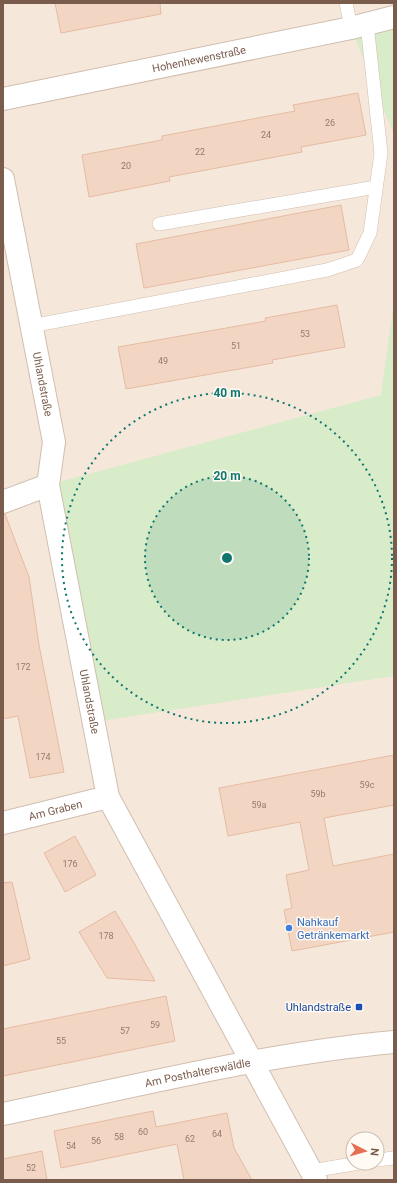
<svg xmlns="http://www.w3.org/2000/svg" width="397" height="1183" font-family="Roboto,sans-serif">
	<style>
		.residential { fill: #f5e8da; fill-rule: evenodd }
		.green { fill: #d8ecc9 }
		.building { fill: #f3d5c3; stroke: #e6bba3 }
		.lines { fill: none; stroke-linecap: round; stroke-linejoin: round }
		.lane-casing { stroke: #d1beb0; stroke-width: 14 }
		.street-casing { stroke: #d1beb0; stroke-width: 24 }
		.lane { stroke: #fff; stroke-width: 13 }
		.street { stroke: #fff; stroke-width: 22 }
		.ring { fill: none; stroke: #0f766e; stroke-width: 2; stroke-dasharray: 2 4 }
		.shop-dot { fill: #3f7fe0; stroke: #fffaf3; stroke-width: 1.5 }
		.transit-dot { fill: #1a4fb4; stroke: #fffaf3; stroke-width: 1.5 }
		.labels { text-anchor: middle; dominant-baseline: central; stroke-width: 3; stroke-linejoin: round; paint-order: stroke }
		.number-label { font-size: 9px; fill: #987a6a }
		.street-label { font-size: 11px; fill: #7a5c4d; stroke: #fffaf3 }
		.shop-label { font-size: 11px; fill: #366cbe; stroke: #fffaf3; text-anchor: start }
		.transit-label { font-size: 11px; fill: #164399; stroke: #fffaf3; text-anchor: end }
		.centre { fill: #0f766e; stroke: #fffaf3; stroke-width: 2 }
		.ring-label { font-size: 12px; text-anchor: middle; font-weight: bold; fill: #0f766e; stroke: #fffaf3; stroke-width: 3; stroke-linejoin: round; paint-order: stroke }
	</style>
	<rect width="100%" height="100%" fill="#fdf6ec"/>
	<path class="residential" d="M 3,3 L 394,3 L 394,1180 L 3,1180 ZM 353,1139 L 377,1139 L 377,1163 L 353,1163 Z"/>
	<g class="green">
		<polygon points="394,17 394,135 351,28"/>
		<polygon points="394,301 394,676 94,722 48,485 381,395"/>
	</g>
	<g class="building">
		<polygon points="55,3 160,3 161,14 61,33"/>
		<polygon points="358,93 366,135 301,147 302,152 169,177 170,181 89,197 82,155 162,140 162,136 295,111 293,105"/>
		<polygon points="341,205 349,250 144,288 136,244"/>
		<polygon points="337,305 345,347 272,360 273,363 126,389 118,347 266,321 265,318"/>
		<polygon points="5,514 29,577 39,645 64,772 30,778 18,716 3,719 3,515"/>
		<polygon points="394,755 394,805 324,818 333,866 394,854 394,932 292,951 284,910 292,908 286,875 309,870 300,822 228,836 219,788"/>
		<polygon points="75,836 96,875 65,892 44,853"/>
		<polygon points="12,882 30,959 3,966 3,883"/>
		<polygon points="115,911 133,941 155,981 107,978 79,932"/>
		<polygon points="166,996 175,1041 3,1076 3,1029"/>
		<polygon points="153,1111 156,1127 227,1113 234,1148 252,1180 184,1180 177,1144 61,1168 54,1131"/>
		<polygon points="42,1151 47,1180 3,1180 3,1159"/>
	</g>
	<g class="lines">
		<defs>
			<g id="lane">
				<polyline points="346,3 351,28"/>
				<polyline points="159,224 376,187"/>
				<polyline points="31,326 327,270 357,260 370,233 381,153 367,24"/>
				<polyline points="377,1160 394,1158"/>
				<polyline points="311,1171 359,1163"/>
			</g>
			<g id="street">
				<path id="s1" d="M 3,99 L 351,28 L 394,17"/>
				<path id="s2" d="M 3,179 L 54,442 L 48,485 L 108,797 L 316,1180"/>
				<polyline points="3,502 48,485"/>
				<path id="s3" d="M 3,823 L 108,797"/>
				<path id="s4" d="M 3,1114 C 132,1087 262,1054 394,1042"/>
			</g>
		</defs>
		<use href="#lane" class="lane-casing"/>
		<use href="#street" class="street-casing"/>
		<use href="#lane" class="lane"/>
		<use href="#street" class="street"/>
	</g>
	<circle cx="227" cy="558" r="82" fill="#0f766e" fill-opacity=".12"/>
	<g class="ring">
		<circle cx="227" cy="558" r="82"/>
		<circle cx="227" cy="558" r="165"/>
	</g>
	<circle class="shop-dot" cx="289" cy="928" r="4"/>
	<rect class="transit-dot" x="355" y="1003" width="8" height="8" rx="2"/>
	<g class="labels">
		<g class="number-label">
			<text x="330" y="123">26</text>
			<text x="266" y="135">24</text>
			<text x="200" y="152">22</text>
			<text x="126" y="166">20</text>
			<text x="305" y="334">53</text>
			<text x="236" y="346">51</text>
			<text x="163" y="361">49</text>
			<text x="23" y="667">172</text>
			<text x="43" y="757">174</text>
			<text x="367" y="785">59c</text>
			<text x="318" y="794">59b</text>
			<text x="259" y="805">59a</text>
			<text x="70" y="864">176</text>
			<text x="106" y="936">178</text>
			<text x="155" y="1025">59</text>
			<text x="125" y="1031">57</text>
			<text x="61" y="1041">55</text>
			<text x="143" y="1132">60</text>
			<text x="217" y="1134">64</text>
			<text x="119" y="1137">58</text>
			<text x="190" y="1139">62</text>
			<text x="96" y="1141">56</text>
			<text x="71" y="1146">54</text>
			<text x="31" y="1168">52</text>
		</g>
		<g class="street-label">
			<text stroke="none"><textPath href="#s1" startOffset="200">Hohenhewenstraße</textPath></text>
			<text stroke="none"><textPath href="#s2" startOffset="209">Uhlandstraße</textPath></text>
			<text stroke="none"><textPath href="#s2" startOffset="532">Uhlandstraße</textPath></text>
			<text stroke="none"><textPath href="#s3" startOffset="54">Am Graben</textPath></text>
			<text stroke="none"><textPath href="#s4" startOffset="199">Am Posthalterswäldle</textPath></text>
		</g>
		<g class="shop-label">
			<text x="297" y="922">Nahkauf<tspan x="297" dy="13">Getränkemarkt</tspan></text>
		</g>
		<g class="transit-label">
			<text x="351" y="1007">Uhlandstraße</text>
		</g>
	</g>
	<circle cx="227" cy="558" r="6" class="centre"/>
	<g class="ring-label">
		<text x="227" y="397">40 m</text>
		<text x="227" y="480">20 m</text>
	</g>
	<rect width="397" height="1183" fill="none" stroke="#7a5c4d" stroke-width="8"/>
	<g transform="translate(365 1151) rotate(96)"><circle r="19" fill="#fffaf3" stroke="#cabbb1"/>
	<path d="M0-3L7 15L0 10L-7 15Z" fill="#e76f51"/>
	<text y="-6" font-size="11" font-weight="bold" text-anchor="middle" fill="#7a5c4d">N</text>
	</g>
</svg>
